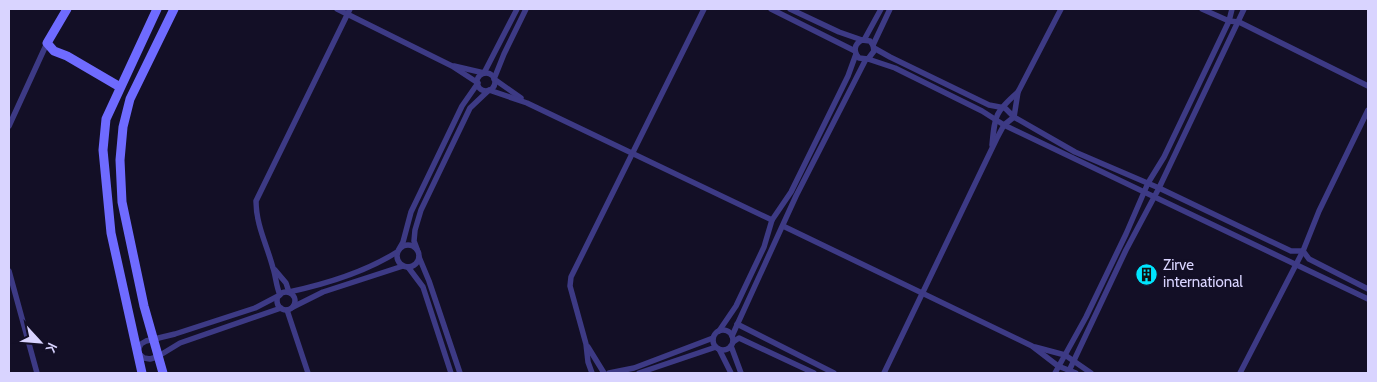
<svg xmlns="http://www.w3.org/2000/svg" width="1377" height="382" font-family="Cabin,sans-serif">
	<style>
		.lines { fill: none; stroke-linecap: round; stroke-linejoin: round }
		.street { stroke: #3d3a85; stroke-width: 5.5 }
		.secondary { stroke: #6f6bff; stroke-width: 9 }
		.labels { text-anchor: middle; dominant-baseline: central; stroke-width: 5; stroke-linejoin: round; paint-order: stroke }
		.poi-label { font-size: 15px; fill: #d9d4ff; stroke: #130f26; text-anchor: start }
	</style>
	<rect width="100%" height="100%" fill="#130f26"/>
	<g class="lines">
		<g class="street">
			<polyline points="337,9 452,66 478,83 462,106 411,212 403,242 399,249"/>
			<polyline points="771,9 855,51"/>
			<polyline points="790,9 839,32 862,40"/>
			<polyline points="1202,9 1229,21 1239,22 1368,86"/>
			<polyline points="864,40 881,9"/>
			<polyline points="873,45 890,9"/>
			<polyline points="874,48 890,57 989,105 1005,108 1014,117 1075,152 1159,188 1291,251 1303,251 1309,259 1368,289"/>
			<path d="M 868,59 L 874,51 L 873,45 L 870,41 L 862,40 C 854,44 853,52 859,58 L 868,59 L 895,68 L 982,111 L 1004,125 L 1368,299"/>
			<polyline points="454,66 484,73 517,9"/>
			<circle cx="486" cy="82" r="9"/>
			<polyline points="521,98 494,79 504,54 526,9"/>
			<polyline points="9,126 47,43"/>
			<path d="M 992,145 C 995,115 995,112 1018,92"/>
			<polyline points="783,226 1032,346 1058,366 1076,373"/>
			<circle cx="408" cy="256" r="11"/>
			<polyline points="417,249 414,241 415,230 421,210 470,108 489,90 527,103 772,220"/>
			<polyline points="419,257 429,281 460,373"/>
			<polyline points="408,267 423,287 451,373"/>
			<path d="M 275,270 L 286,283 L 289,292 C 326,284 364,273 397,252"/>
			<polyline points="9,271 37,373"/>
			<circle cx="286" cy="301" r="9"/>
			<polyline points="293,307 323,292 403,266"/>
			<path d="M 281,308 L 180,343 L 157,357 L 150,359 L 144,358 L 137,352 L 141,344 L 146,341 L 175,334 L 255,308 L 280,295 C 276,286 276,277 273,268 C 267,245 256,225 256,201 L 350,9"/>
			<polyline points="287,310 308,373"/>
			<polyline points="737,324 834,373"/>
			<circle cx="723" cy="340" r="10"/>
			<polyline points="719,331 736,306 764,247 772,220 791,192 848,76 856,54"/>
			<polyline points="732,336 796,196 866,59"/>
			<polyline points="733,342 739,338 814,373"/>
			<polyline points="731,346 741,373"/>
			<polyline points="588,347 604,373"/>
			<polyline points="1035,347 1065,355 1091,373"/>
			<polyline points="719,349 731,373"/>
			<polyline points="592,373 588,362 586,344 570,286 571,277 704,9"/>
			<polyline points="609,373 634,368 713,338"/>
			<polyline points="639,373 716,347"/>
			<polyline points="884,373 997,138 1004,125 1014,117 1018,92 1061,9"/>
			<polyline points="1055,373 1086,317 1126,234 1148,183 1164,157 1229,21 1232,9"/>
			<polyline points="1068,373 1126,250 1159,188 1244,9"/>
			<polyline points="1240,373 1303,251 1319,211 1368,110"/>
		</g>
		<g class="secondary">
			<polyline points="67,9 47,43 54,51 67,56 120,87"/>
			<polyline points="142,373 111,233 103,150 106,119 157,9"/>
			<polyline points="163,373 144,306 122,202 120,160 123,127 130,99 174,9"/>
		</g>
	</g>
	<defs>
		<symbol id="building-disc" viewBox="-11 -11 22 22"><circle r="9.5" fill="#00e5ff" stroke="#130f26"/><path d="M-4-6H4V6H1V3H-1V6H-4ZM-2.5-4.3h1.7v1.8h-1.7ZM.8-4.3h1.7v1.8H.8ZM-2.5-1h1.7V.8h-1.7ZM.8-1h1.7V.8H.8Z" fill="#111"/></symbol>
	</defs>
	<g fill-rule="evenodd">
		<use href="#building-disc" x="1134" y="262" width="25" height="25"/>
	</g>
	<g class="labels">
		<g class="poi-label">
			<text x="1163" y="265">Zirve<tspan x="1163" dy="17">international</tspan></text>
		</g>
	</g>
	<rect width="1377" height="382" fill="none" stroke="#d9d4ff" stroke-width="20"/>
	<g transform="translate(40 342) rotate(116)" stroke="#130f26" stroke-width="4" paint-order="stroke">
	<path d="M0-4L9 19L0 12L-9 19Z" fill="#d9d4ff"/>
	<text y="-8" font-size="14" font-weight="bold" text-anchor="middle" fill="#d9d4ff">K</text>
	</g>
</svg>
